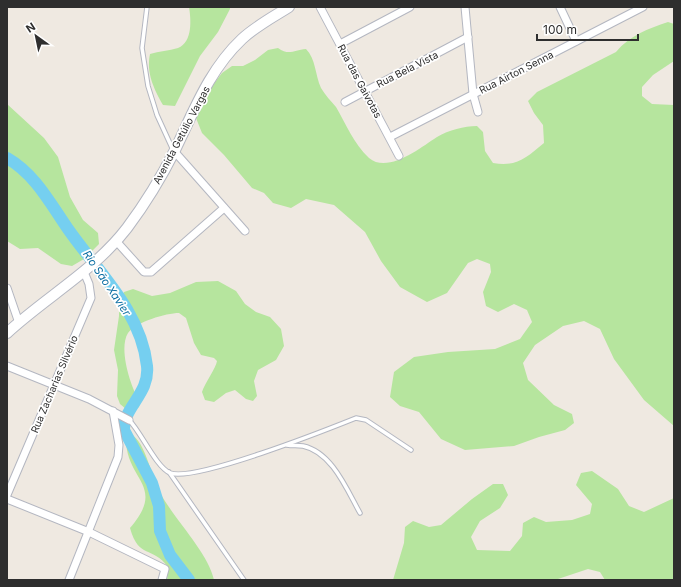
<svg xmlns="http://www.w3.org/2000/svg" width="681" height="587" font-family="Inter,sans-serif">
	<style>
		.green { fill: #b6e59e }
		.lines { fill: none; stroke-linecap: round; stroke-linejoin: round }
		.river { stroke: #75cff0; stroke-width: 12 }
		.lane-casing { stroke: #b4b7c1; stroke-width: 5.5 }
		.street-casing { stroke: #b4b7c1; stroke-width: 9 }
		.secondary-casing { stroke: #b4b7c1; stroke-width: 12 }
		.lane { stroke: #fff; stroke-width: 3.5 }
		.street { stroke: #fff; stroke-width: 7 }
		.secondary { stroke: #fff; stroke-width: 10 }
		.labels { text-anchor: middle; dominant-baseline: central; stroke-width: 3.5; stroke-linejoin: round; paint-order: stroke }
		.street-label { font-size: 10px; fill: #2e2e2e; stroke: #fff }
		.water-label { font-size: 11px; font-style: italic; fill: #0d6fa3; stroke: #fff }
	</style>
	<rect width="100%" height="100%" fill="#efe9e1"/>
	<g class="green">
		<path d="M 189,7 L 230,7 L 230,9 L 218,32 L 200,56 L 175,106 L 163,105 C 154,89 146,73 150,54 C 159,51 169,51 178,48 C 193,42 191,19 189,7 Z"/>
		<path d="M 668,22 L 674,24 L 674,61 L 653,75 L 642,87 L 642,96 L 652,104 L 674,105 L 674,426 L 644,400 L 614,359 L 600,329 L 584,321 L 563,326 L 535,345 L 523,363 L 528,380 L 554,405 L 572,414 L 574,423 L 565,430 L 539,437 L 514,446 L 465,450 L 441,439 L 419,412 L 400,406 L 390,397 L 394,372 L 414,357 L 448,352 L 495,349 L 520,339 L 532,322 L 527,310 L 514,304 L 498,312 L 486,306 L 483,292 L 491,272 L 490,264 L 477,259 L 468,263 L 447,293 L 427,302 L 400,287 L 381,261 L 365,232 L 334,205 L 306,199 L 291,208 L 273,203 L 264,193 L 252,188 L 224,155 L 202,133 L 196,118 L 209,90 L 222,73 L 232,66 L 243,66 L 255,60 L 268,50 L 278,48 C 289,56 294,50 306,49 C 316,59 315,75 321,88 C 325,95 331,101 336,107 C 346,124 354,144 369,158 C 388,174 420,148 437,137 C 449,130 464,126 477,126 L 483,132 L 485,151 L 493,163 C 517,167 526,158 544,143 L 543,125 L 534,113 L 528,101 L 537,92 L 616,52 C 630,35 648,29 668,22 Z"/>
		<polygon points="7,104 44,138 58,157 70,197 83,220 98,233 99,244 84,259 72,266 61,264 38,248 20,249 7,241"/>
		<path d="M 218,281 L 236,291 L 245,304 L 256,312 L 270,317 L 281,329 L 284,346 L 276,360 L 258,370 L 254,381 L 257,396 L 253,401 L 246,399 L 235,390 L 226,393 L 214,402 L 205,400 L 202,392 C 205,383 216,368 217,361 L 214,358 L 201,355 L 194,343 L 186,318 L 179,313 C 166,313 136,322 128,333 C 118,349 131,388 140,402 L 139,407 L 134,410 L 126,409 L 120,404 L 117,396 L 118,370 L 114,350 L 119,316 L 119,303 L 124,292 L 133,289 L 152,296 L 170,293 L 196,282 Z"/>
		<path d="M 131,434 C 146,443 151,476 159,491 C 173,518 208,552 214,580 L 167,580 L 168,567 C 152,545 139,560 130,528 C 167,485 126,481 126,439 Z"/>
		<polygon points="592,471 618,489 629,506 644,512 674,498 674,580 605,580 600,572 588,569 555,580 393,580 404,543 405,527 413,521 429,527 441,525 472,499 493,484 503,484 508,495 500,508 480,521 471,537 477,550 510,551 522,536 523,523 534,517 546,522 572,520 590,514 592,504 576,485 581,473"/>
	</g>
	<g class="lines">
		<path class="river" d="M 7,158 C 35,174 50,203 68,229 C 98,272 141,311 147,366 C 150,394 123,407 124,430 L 152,483 L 159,506 L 160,531 L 170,555 L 189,580"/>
		<defs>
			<g id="lane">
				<polyline points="147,7 142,48 148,86 157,115 173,150"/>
				<path d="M 129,420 C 141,432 156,467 170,473 C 195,482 326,430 356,418 L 366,420 L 411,450"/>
				<path d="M 287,445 C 292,446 298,445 303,446 C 332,452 347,490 360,513"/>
				<polyline points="169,472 244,580"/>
			</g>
			<g id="street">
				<polyline points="320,7 399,156"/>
				<polyline points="465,7 473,94 478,112"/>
				<polyline points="560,7 576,41"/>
				<polyline points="340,44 410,7"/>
				<polyline points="345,102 468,37"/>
				<polyline points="390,137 643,7"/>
				<polyline points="174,151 245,231"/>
				<polyline points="117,242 144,272 151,272 224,208"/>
				<polyline points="7,288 19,323"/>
				<polyline points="7,366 89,399 129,420"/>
				<polyline points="7,495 91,298 89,284 84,272"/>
				<polyline points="7,499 89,532 165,569 162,580"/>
				<polyline points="69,580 118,457 119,445 113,411"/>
			</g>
			<path id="secondary" d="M 7,333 C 46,297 95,270 127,228 C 145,204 162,176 175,150 C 194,111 209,70 242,39 C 256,26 273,17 289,7"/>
		</defs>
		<use href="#lane" class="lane-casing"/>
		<use href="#street" class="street-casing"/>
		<use href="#secondary" class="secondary-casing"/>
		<use href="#lane" class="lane"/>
		<use href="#street" class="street"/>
		<use href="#secondary" class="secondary"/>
	</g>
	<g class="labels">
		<g class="street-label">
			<text transform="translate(407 69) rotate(-27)">Rua Bela Vista</text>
			<text transform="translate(516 72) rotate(-27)">Rua Airton Senna</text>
			<text transform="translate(360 81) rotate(62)">Rua das Gaivotas</text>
			<text transform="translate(181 135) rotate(-62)">Avenida Getúlio Vargas</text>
			<text transform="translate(54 384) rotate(-67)">Rua Zacharias Silvério</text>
		</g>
		<g class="water-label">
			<text transform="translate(107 283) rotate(56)">Rio São Xavier</text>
		</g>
	</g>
	<rect width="681" height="587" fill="none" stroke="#2e2e2e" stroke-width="16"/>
	<g transform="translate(36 36) rotate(327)" stroke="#ffffff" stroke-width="3" paint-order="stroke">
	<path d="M0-3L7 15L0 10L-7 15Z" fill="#2e2e2e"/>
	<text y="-6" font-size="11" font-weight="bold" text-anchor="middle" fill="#2e2e2e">N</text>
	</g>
	<path d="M537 34v6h101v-6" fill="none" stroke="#2e2e2e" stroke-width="2"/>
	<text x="543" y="34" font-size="12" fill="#2e2e2e" stroke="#ffffff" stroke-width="3" paint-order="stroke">100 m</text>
</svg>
